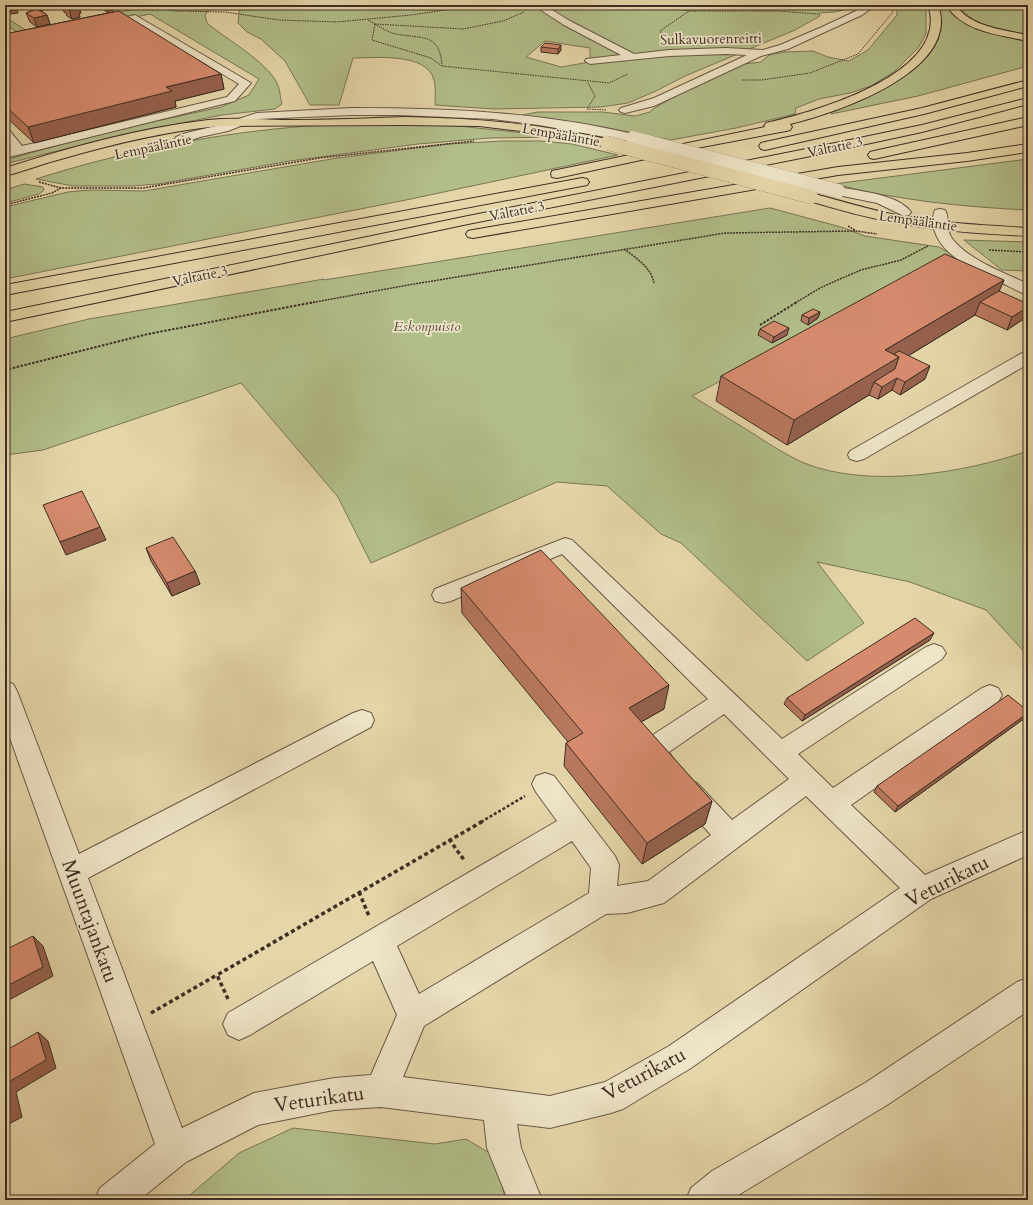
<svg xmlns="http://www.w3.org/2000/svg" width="1033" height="1205" font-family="Cardo,serif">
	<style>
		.green { fill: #b2be8a; stroke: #787657; fill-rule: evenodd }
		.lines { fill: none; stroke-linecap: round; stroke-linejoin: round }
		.minor-casing { stroke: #685845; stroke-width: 2 }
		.major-casing { stroke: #3e2e24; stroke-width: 2 }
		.highway-casing { stroke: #3e2e24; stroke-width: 2 }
		.path-far4 { stroke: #3e2e24; stroke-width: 1; stroke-dasharray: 1.5 1; stroke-linecap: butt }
		.path-far3 { stroke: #3e2e24; stroke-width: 1.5; stroke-dasharray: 2 1; stroke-linecap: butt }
		.path-far2 { stroke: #3e2e24; stroke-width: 2; stroke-dasharray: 2.5 1.5; stroke-linecap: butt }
		.path-far1 { stroke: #3e2e24; stroke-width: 2.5; stroke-dasharray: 3 2; stroke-linecap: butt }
		.path { stroke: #3e2e24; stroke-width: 3.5; stroke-dasharray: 4 3; stroke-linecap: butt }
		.minor { fill: #eee4c7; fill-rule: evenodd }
		.major { fill: #e5d6a9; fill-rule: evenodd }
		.highway { fill: #e5d6a9; fill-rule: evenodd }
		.minor-bridge-casing { stroke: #685845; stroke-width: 14; stroke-linecap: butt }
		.major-bridge-casing { stroke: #3e2e24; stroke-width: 14; stroke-linecap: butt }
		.minor-bridge { stroke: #eee4c7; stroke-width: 14 }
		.major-bridge { stroke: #e5d6a9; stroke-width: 14 }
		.wall { fill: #b8785f; stroke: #3e2e24 }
		.shaded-wall { fill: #96614d; stroke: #3e2e24 }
		.building { fill: #d68b6e; stroke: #3e2e24 }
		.labels { text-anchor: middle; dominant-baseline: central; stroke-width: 3.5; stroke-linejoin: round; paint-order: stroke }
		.far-street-label { font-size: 14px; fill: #3e2e24; stroke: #eee4c7 }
		.far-park-label { font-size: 14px; font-style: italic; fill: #554b38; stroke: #eee4c7 }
		.near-street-label { font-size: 20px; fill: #3e2e24; stroke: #eee4c7 }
	</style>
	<rect width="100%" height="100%" fill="#e5d6a9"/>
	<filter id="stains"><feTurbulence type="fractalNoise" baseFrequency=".005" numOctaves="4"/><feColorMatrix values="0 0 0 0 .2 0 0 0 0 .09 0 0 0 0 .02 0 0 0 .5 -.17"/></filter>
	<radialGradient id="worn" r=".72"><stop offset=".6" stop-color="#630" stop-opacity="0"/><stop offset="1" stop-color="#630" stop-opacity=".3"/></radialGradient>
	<g class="green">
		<path d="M 115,5 L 120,12 L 156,5 L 210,5 L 208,6 L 210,8 L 205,15 L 207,23 C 226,39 266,61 277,83 C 280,88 280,97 282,104 L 275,109 L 222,115 L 121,135 L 9,163 L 5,162 L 5,160 L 110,131 L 221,107 L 249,95 L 259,79 L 150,14 L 5,44 L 18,33 L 5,24 L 5,21 L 10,20 L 27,31 L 108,15 L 105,6 Z"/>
		<path d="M 240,5 L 864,5 L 835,12 L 819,13 L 820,16 L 795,30 L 685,76 L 656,91 L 628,103 L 601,107 L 494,109 L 435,105 C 435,97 436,87 434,80 C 427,52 375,58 353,58 L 339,105 L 310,105 L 285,61 L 261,39 L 247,32 L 238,23 ZM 545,41 L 590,48 L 590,62 L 561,67 L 526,57 Z"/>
		<polygon points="897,5 926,5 926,34 918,48 895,71 871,86 850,93 819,99 796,108 795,114 736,128 671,140 592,125 522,115 538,112 603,112 635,116 650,112 653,109 679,94 744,64 761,62 769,55 784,52 813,51 828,57 849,61 868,50 897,15"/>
		<path d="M 938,5 L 948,5 L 954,16 L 976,27 L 1028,40 L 1028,66 L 918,96 L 831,114 L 832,112 C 867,98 938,70 941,26 C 941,19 941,11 938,5 Z"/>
		<path d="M 962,5 L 1028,5 L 1028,35 C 1009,32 970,26 961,7 Z"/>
		<path d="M 390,124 L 459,126 L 561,137 L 490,138 L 418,144 L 290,161 L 158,184 L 132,186 L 73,186 L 36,179 C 124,151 216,133 308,126 C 335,124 363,125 390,124 Z"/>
		<polygon points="503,141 541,141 572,144 618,155 406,200 5,279 5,207 68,192 88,190 144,191 337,158 448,144"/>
		<path d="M 1028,159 L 1028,210 C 962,207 897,200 834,184 Z"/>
		<polygon points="24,184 43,187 44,190 39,194 5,203 5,190"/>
		<path d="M 770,208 L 841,227 L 865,236 L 939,247 L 956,257 L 692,396 C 714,409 735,423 757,436 C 772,446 788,456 804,463 C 869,489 964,473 1028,451 L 1028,656 L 986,610 L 910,582 L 817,562 L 864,623 L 807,661 L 681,543 L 661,534 L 607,486 L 557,482 L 371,563 L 338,497 L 241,383 L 43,450 L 5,455 L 5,339 L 89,319 L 324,279 L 324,280 Z"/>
		<polygon points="964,240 1028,242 1028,271 1002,270"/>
		<polygon points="293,1128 435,1144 466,1139 493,1155 506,1200 184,1200 239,1153"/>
	</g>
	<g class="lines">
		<defs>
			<g id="minor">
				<polygon points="533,5 544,5 570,21 634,54 669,50 726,48 763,50 780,45 822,27 856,11 865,5 876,5 862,15 788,49 761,56 654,106 625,113 621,112 619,110 621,108 654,98 747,55 726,54 669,56 590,64 585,61 586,59 621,55 564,25"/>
				<polygon points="135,15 251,83 235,101 5,158 5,150 11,149 5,141 5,129 9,130 22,146 227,97 239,84 134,21 104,28 99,25 101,23"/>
				<path d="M 352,108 C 448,108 544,112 637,135 L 639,138 L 637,141 L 633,142 L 539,125 L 493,119 L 399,115 L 352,115 L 258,119 L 228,131 L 200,137 L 180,144 L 176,143 L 174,140 L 176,137 L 186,133 L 220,125 L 257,113 Z"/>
				<path d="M 838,187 C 858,191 898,194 911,212 L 909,215 L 904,216 L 877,203 L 833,194 L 831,191 L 833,188 Z"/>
				<path d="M 940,209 L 945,210 C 950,218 946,229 951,237 C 966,259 1005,273 1028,284 L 1028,295 C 1018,292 1009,286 1000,282 C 975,270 935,254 933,222 C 933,217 933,214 935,210 Z"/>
				<polygon points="1028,352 1028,364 864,459 857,461 850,459 848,455 850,451 1022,353"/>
				<path d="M 565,538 L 572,540 L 782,739 L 926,647 L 934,644 L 942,647 L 946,653 L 942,659 L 798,754 L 833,788 L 982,688 L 990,685 L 998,688 L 1002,695 L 998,702 L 851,805 L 925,875 L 1028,830 L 1028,855 L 931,899 L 691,1068 L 623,1109 L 611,1113 L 550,1128 L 517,1124 L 521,1148 L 542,1200 L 508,1200 L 487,1148 L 484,1120 L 381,1107 L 334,1110 L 258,1125 L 186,1162 L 139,1200 L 95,1200 L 100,1188 L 155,1144 L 5,724 L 5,681 L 13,684 L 17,691 L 79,854 L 353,713 L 362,710 L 371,713 L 374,720 L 371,727 L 88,878 L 182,1128 L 254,1093 L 334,1078 L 371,1075 L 397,1015 L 373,961 L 250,1035 L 239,1040 L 228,1035 L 223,1024 L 228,1013 L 557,821 L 536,792 L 532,784 L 536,776 L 545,773 L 554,776 L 615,856 L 619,865 L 617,886 L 648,881 L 711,835 L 679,799 L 675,791 L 679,783 L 688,780 L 697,783 L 732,820 L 789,779 L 724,714 L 669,752 L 675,762 L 671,770 C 668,771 664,773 661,773 C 651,772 643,759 638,750 L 642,742 L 708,699 L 562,554 L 451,601 L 443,603 L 435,601 L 432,595 L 435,589 ZM 806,796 L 900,888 L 669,1046 L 605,1082 L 550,1096 L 403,1077 L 424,1026 L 606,914 L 627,913 L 664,903 ZM 572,841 L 591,868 L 589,893 L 419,994 L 397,946 Z"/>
				<polygon points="1028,978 1028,1011 887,1105 730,1200 686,1200 691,1188 712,1171 865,1083 1017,982"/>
			</g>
			<g id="major">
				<path d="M 405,117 C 475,118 543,124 611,140 L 613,143 L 611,146 L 607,147 L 530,132 L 479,126 L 405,125 L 219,126 C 166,131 113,144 61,159 C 42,164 24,171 5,176 L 5,168 C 71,147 139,128 208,120 C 236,117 265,120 293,120 C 330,120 368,118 405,117 Z"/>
				<path d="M 811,193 C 838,200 864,208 891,214 C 936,223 982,225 1028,228 L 1028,236 C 989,234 949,232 910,225 C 874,220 840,210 806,200 L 804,197 L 806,194 Z"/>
			</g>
			<g id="highway">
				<path d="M 928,5 L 938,5 C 962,71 836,113 790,124 L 792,127 L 790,130 L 786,131 L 697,148 L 557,178 L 552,177 L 551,174 L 552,171 L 557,170 L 765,127 L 764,126 L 766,123 C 813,112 952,74 928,5 Z"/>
				<path d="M 946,5 L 956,5 C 969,27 1005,30 1028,35 L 1028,41 C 1000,35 963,32 946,5 Z"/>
				<polygon points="1028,80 1028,86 924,114 765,150 761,149 759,146 761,143 765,142 922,108"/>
				<polygon points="1028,98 1028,104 922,132 806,157 468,224 5,322 5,312 468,216 806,149 922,125"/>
				<polygon points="1028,117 1028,125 874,159 870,158 868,155 870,152 874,151"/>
				<polygon points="1028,144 1028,152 967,161 838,175 473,238 468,237 466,234 468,231 473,230 838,167 967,153"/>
				<polygon points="582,178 587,179 589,182 587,185 5,295 5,285"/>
			</g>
		</defs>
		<use href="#minor" class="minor-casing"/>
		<use href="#major" class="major-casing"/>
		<use href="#highway" class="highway-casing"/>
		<g class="path-far4">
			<polyline points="488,5 522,5"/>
			<polyline points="655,5 689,11 777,11 818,14"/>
			<polyline points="751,5 758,11"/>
			<polyline points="158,8 175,11 225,12 279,20 337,22 411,15 480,5"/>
			<polyline points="152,10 175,5"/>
			<path d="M 368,20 C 376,24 386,32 396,34 C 421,39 440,32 442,66"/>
			<polyline points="375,24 372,40 431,58 442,66 609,83 628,74"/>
			<polyline points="375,24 463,29 503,21 524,12"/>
			<polyline points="664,38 660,31 689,11"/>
			<polyline points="742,80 762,80 810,73 858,54 893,12 891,7 888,6"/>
			<polyline points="588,83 595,96 587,109 607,110"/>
		</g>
		<g class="path-far3">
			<polyline points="39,182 61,188 143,188 319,158 474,141"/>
			<polyline points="5,205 52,193 61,188"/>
			<polyline points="848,226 856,231 877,234"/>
			<path d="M 624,249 C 636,258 651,267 654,283"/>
			<polyline points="989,250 1028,252"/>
			<polyline points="310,303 408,285 725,233 856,231"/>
			<polyline points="795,303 820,288 840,279 861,270 901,260 928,246"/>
		</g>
		<g class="path-far2">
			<polyline points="760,325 797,302"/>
			<polyline points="5,370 148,334 315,302"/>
		</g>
		<polyline class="path-far1" points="481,822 525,796"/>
		<g class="path">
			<polyline points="449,839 464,860"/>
			<polyline points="359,892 369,916"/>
			<polyline points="228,999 217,975 483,821"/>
			<polyline points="151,1013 217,975"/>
		</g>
		<use href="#minor" class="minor"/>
		<use href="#major" class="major"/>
		<use href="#highway" class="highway"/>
		<defs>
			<polyline id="minor-bridge" points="633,138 838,191"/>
			<polyline id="major-bridge" points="607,143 811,197"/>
		</defs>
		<use href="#minor-bridge" class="minor-bridge-casing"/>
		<use href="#major-bridge" class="major-bridge-casing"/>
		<use href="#minor-bridge" class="minor-bridge"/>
		<use href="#major-bridge" class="major-bridge"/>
	</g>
	<g class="wall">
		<polygon points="33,5 50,9 40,10 47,15 50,24 37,27 30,22 26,13 35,9"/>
		<polygon points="62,5 78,5 81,13 79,13 80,17 72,19 67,16 66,13 64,12"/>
		<polygon points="103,6 112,8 113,12 221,74 224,89 175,101 176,107 34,143 5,116 5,34 108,13 105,11"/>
		<polygon points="545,43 561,50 558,54 541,52 541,47"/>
		<polygon points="1004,280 999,291 1025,318 1007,330 975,315 908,356 925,379 900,395 892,390 878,399 869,395 787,445 716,401 721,376"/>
		<polygon points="820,312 818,318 808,325 801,321 802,315"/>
		<polygon points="760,329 787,335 772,343 758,335"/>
		<polygon points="146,548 195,571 200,584 172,596 151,561"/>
		<polygon points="461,588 664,709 641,722 712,801 705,824 642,864 564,766 566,743 568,742 462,613"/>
		<polygon points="930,640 802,721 784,704 787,698"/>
		<polygon points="1025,718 895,812 874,792 877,786"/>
	</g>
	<g class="shaded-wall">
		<polygon points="33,5 49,5 50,9 35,11"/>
		<polygon points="73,5 78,5 81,13 79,13 80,17 72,19 69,9"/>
		<polygon points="122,5 143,5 123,8"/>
		<polygon points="17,8 18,13 11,14 10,9"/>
		<polygon points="112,8 113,12 108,13 107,9"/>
		<polygon points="47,15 50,24 37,27 34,18"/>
		<polygon points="561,45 561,50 558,54 558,49"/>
		<polygon points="221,74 224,89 175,101 176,107 34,143 28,127 166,87"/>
		<polygon points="1004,280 994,303 980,302 975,315 898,362 897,378 892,390 878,399 882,387 874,382 869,395 787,445 794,420 885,350"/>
		<polygon points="1028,307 1028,312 1025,318 1007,330 1012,317"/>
		<polygon points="820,312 818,318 808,325 809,318"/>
		<polygon points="789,328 787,335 772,343 774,337"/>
		<polygon points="930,366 925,379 900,395 905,382"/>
		<polygon points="100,527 106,540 66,555 60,542"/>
		<polygon points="195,571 200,584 172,596 167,583"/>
		<polygon points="934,633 930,640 802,721 805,715"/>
		<polygon points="669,685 664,709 625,731 629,708"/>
		<polygon points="1028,713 1025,718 895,812 898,806"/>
		<polygon points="712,801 705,824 642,864 647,843"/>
		<polygon points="33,936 43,946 53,976 9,1000 5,997 5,987"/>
		<polygon points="38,1032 48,1041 56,1068 16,1092 22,1117 5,1126 5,1084"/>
	</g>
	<g class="building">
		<polygon points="66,5 73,5 77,8 69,9 64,6 67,6"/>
		<polygon points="108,5 112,8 107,9 103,6"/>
		<polygon points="16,6 17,8 10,9 9,7"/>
		<polygon points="37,9 47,15 34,18 26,13"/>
		<polygon points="119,11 221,74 166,87 172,91 28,127 5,106 5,34"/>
		<polygon points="545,43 561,45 558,49 541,47"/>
		<polygon points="945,254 1004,280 885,350 899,357 794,420 721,376"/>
		<polygon points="999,291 1028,304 1028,307 1012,317 980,302"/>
		<polygon points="813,309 820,312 809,318 802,315"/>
		<polygon points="774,321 789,328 774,337 760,329"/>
		<polygon points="899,351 930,366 905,382 897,378 882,387 874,382 895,369 899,357 894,354"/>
		<polygon points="82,491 100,527 60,542 43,505"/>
		<polygon points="173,537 195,571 167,583 146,548"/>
		<polygon points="541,550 669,685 629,708 712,801 647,843 566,743 583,733 461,588"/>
		<polygon points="915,618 934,633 805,715 787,698"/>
		<polygon points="1008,695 1028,711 1028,713 898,806 877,786"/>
		<polygon points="33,936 43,967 5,987 5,950"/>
		<polygon points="38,1032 46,1060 5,1084 5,1051"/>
		<polygon points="5,1088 10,1109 5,1112"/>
	</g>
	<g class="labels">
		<g class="far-street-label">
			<text transform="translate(711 39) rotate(-1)">Sulkavuorenreitti</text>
			<text transform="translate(561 135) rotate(10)">Lempääläntie</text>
			<text transform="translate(153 147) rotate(-12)">Lempääläntie</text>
			<text transform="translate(835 147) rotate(-12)">Valtatie 3</text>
			<text transform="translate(517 211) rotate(-11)">Valtatie 3</text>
			<text transform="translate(918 221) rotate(8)">Lempääläntie</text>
			<text transform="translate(200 276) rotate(-12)">Valtatie 3</text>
		</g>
		<g class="far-park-label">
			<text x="427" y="326">Eskonpuisto</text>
		</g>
		<g class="near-street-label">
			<text transform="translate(947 881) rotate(-27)">Veturikatu</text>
			<text transform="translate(90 921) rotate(70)">Muuntajankatu</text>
			<text transform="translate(644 1074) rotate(-28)">Veturikatu</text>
			<text transform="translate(319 1099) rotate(-8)">Veturikatu</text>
		</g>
	</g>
	<rect width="1033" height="1205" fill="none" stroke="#e5d6a9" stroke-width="20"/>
	<rect x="6" y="6" width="1021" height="1193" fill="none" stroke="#3e2e24" stroke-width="2"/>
	<rect x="10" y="10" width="1013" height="1185" fill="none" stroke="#3e2e24"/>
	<rect width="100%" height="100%" filter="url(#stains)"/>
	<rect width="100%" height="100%" fill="url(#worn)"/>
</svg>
